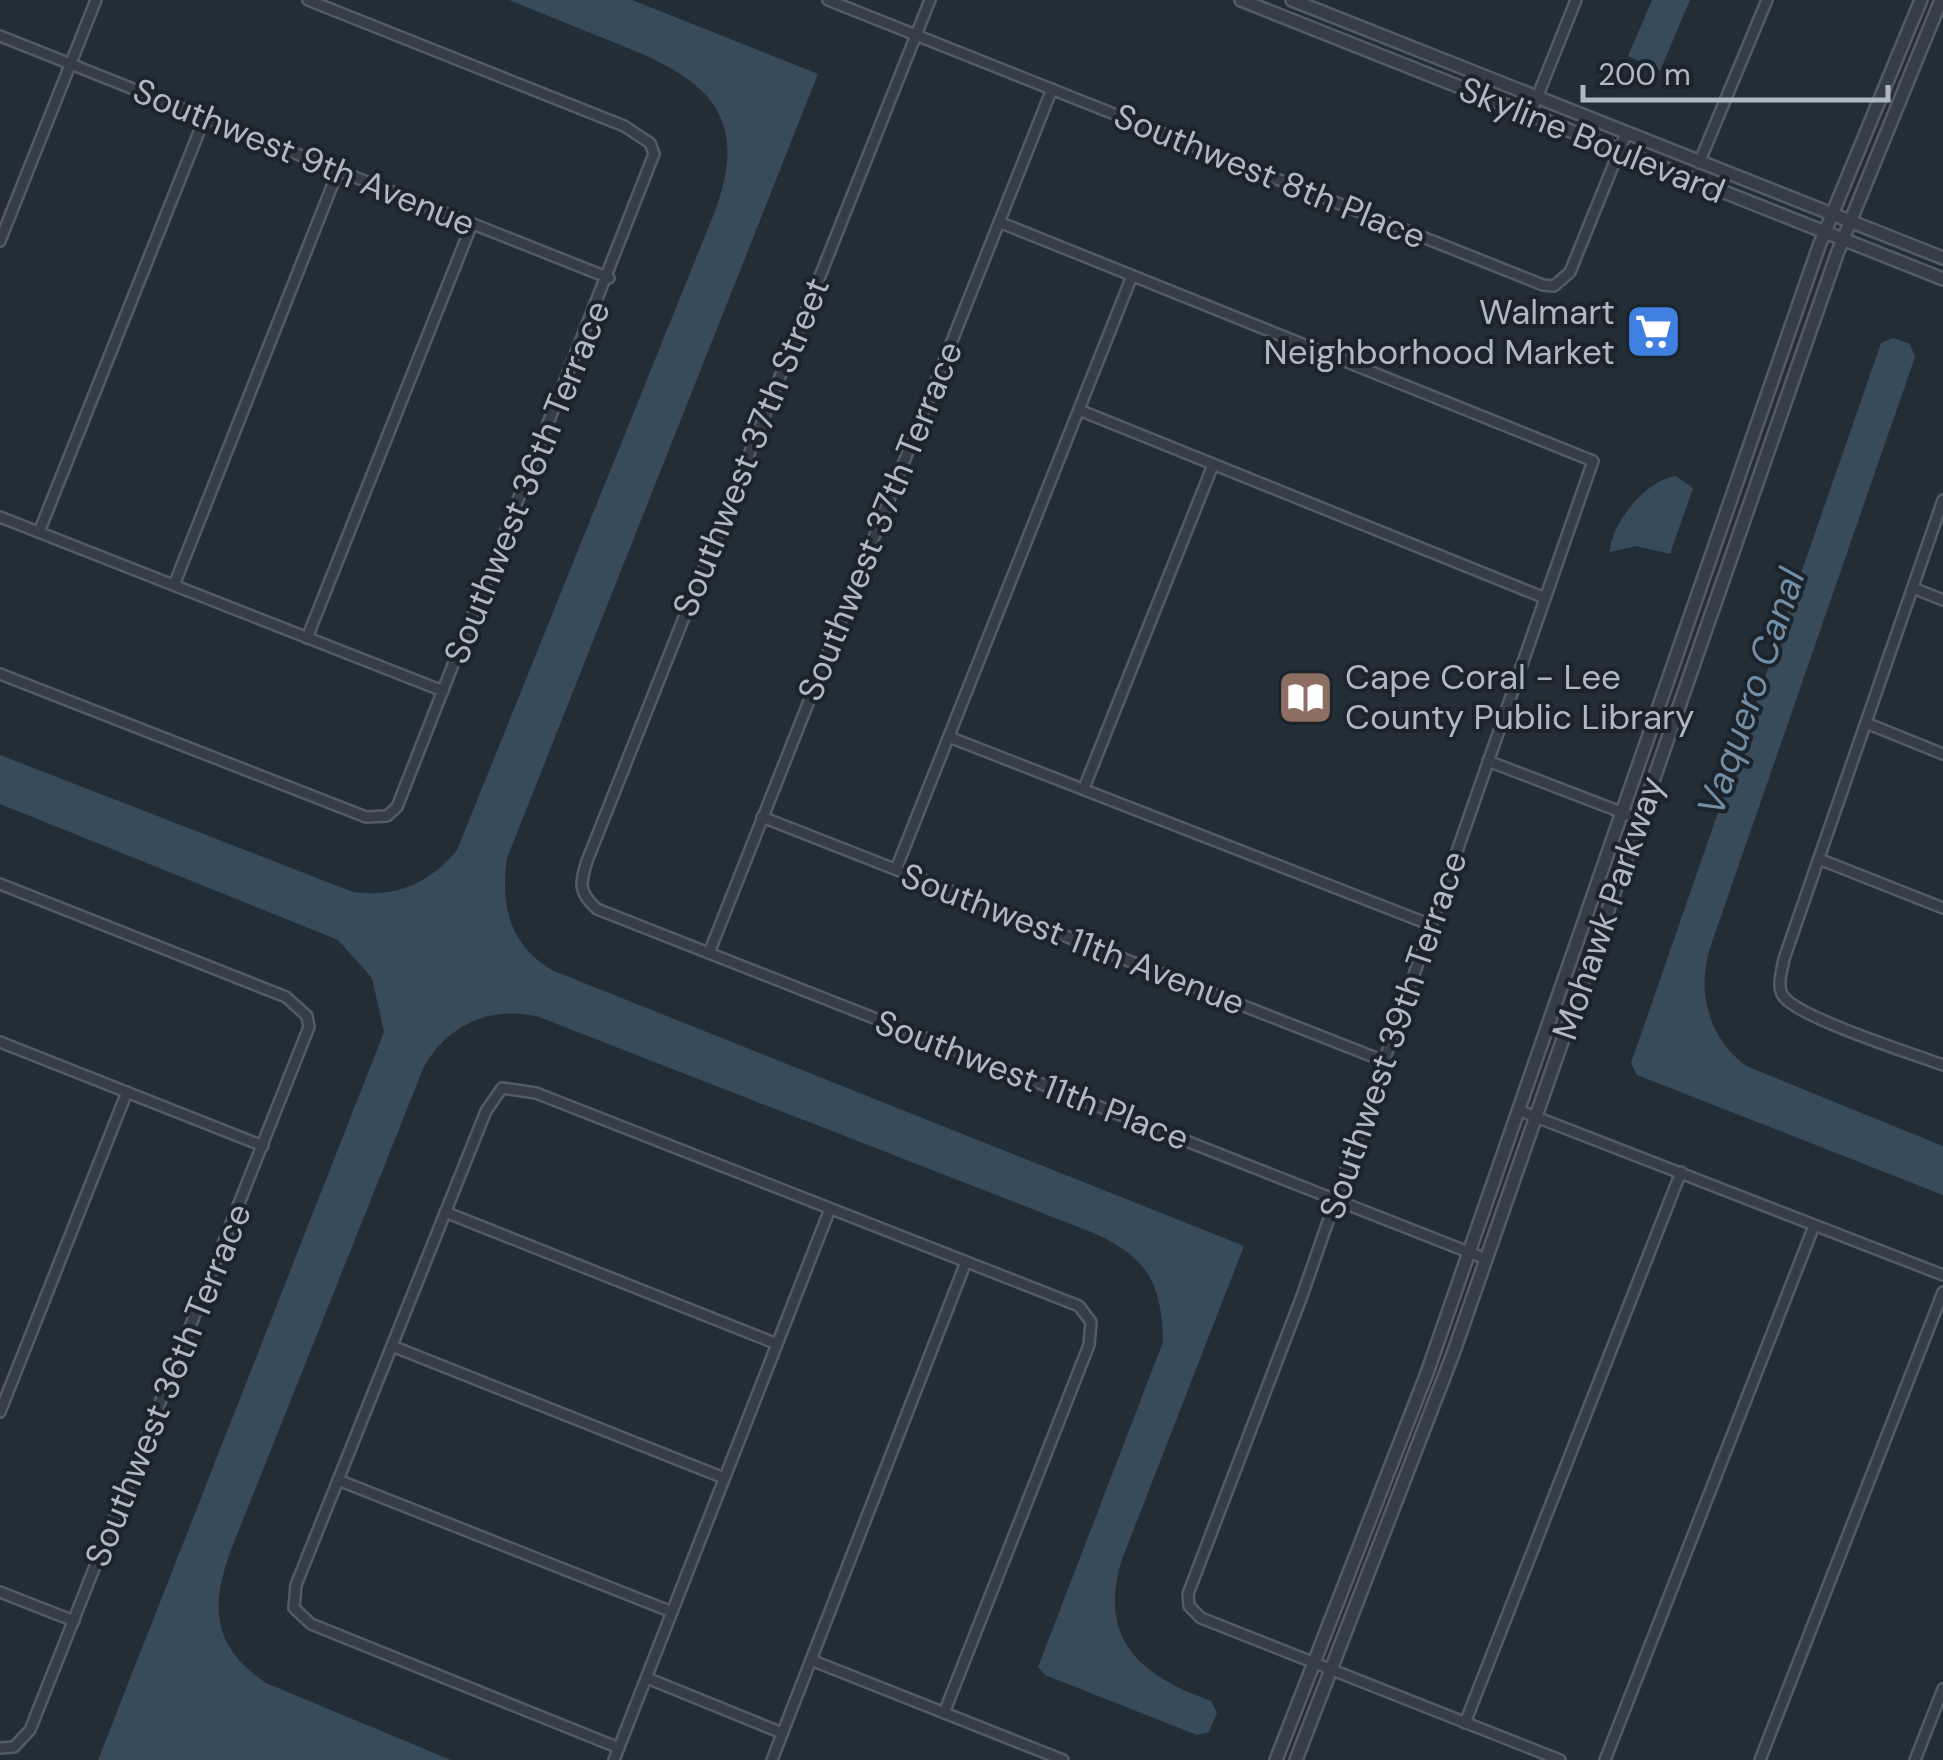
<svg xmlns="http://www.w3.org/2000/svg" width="1943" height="1760" font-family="'DM Sans',sans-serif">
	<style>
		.water { fill: #374b5b }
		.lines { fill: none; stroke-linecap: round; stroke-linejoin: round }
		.minor-casing { stroke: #525c64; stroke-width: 14 }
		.tertiary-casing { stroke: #525c64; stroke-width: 16 }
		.minor { stroke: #353e46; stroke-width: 9 }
		.tertiary { stroke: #353e46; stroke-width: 11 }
		.labels { text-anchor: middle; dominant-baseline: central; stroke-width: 8; stroke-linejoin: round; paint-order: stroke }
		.street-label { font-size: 35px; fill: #afb9c3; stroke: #1b232b }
		.poi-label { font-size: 35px; fill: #afb9c3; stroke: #1b232b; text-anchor: end }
		.water-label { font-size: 38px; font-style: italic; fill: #728ea4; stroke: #1b232b }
	</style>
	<rect width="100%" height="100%" fill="#222d35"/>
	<g class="water">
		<path d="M 509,0 L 632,0 L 818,74 L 507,858 C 500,905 510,947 554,971 L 1244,1246 L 1121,1562 C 1098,1641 1142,1676 1211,1701 L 1217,1713 L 1209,1732 L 1197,1735 L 1045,1675 L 1038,1667 L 1163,1342 C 1162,1283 1147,1256 1091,1232 L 539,1017 C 491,1005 446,1025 423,1069 L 231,1550 C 210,1607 212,1646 266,1683 L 451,1760 L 98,1760 L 384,1032 L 372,978 L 338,940 L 0,804 L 0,755 L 353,892 C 396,898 430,883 457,850 L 715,211 C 752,111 703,78 618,44 C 581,29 545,15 509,0 Z"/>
		<polygon points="1652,0 1690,0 1660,71 1628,56"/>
		<path d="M 1893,338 L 1910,344 L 1915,357 L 1710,948 C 1696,992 1709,1038 1746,1066 L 1943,1146 L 1943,1195 L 1637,1075 L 1631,1063 L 1881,343 Z"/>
		<path d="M 1676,476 L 1693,488 L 1670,554 L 1636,546 L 1610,552 C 1611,523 1646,480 1676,476 Z"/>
	</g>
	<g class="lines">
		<defs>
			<g id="minor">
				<polyline points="828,0 1543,285 1554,286 1570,272 1626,134"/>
				<path d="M 930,0 L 587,861 C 580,884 578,892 597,909 L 1486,1259"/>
				<polyline points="0,36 609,278"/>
				<polyline points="1530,115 1576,0"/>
				<polyline points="1699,163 1767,0"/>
				<polyline points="999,222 1593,461 1302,1296 1188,1594 1189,1606 1201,1618 1560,1760"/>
				<polyline points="0,241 96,0"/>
				<polyline points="1079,410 1545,598"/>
				<path d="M 1943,500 L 1784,959 C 1782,971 1776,988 1784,997 C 1800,1018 1913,1054 1943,1065"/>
				<polyline points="0,517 443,691"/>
				<polyline points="39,532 205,117"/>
				<polyline points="174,585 338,171"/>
				<polyline points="1913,588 1943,600"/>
				<polyline points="307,638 472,224"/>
				<polyline points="0,674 366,817 387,816 397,807 654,154 650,143 624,126 308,0"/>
				<polyline points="1866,723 1943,754"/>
				<polyline points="949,737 1431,925"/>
				<polyline points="1488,761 1639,819"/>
				<polyline points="1084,788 1213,465"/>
				<polyline points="762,817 1384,1061"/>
				<polyline points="1819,859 1943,908"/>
				<polyline points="896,869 1132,276"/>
				<polyline points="0,884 286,997 307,1016 309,1027 30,1730 14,1747 0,1748"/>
				<polyline points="709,953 1052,89"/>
				<polyline points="0,1042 263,1146"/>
				<polyline points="1518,1110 1943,1275"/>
				<polyline points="445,1212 777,1344"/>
				<polyline points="392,1346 724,1478"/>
				<polyline points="0,1412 127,1092"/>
				<polyline points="338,1480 672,1612"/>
				<polyline points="0,1592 74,1621"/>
				<polyline points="811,1660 1063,1760"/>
				<polyline points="647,1678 782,1733"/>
				<polyline points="1465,1723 1681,1172"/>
				<polyline points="619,1748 311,1624 294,1608 296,1585 486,1111 502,1088 536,1093 1079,1306 1091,1322 1089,1345 944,1713"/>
				<polyline points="614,1760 830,1209"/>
				<polyline points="772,1760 966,1262"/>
				<polyline points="1605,1760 1814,1226"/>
				<polyline points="1760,1760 1943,1292"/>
				<polyline points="1915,1760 1943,1689"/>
			</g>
			<g id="tertiary">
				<polyline points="1241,0 1943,279"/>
				<polyline points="1292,0 1943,258"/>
				<polyline points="1276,1760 1427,1373 1819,246 1921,0"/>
				<polyline points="1296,1760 1453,1354 1837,254 1941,0"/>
			</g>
		</defs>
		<use href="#minor" class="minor-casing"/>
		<use href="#tertiary" class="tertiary-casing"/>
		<use href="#minor" class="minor"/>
		<use href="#tertiary" class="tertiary"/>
	</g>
	<defs>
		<symbol id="supermarket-square" viewBox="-11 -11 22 22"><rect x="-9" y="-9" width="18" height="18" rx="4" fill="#3f7fe0" stroke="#1b232b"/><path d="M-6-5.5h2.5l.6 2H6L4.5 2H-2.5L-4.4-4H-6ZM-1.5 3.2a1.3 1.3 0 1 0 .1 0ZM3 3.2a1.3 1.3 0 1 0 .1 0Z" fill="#fff"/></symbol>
		<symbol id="library-square" viewBox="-11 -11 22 22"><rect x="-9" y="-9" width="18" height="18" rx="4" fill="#8d6e63" stroke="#1b232b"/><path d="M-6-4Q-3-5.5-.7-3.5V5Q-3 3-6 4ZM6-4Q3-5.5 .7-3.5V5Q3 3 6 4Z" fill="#fff"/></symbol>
	</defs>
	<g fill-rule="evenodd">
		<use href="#supermarket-square" x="1622" y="300" width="63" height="63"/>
		<use href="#library-square" x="1274" y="666" width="63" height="63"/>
	</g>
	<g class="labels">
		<g class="street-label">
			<text transform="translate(1592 140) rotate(22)">Skyline Boulevard</text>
			<text transform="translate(304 157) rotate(22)">Southwest 9th Avenue</text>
			<text transform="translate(1270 176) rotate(22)">Southwest 8th Place</text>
			<text transform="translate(751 447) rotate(-68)">Southwest 37th Street</text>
			<text transform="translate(527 482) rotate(-68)">Southwest 36th Terrace</text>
			<text transform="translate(880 521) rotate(-68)">Southwest 37th Terrace</text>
			<text transform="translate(1608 908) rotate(-71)">Mohawk Parkway</text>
			<text transform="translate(1073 939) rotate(21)">Southwest 11th Avenue</text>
			<text transform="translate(1393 1035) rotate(-71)">Southwest 39th Terrace</text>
			<text transform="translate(1032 1080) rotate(21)">Southwest 11th Place</text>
			<text transform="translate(168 1385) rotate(-68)">Southwest 36th Terrace</text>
		</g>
		<g class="poi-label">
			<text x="1615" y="312">Walmart<tspan x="1615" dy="40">Neighborhood Market</tspan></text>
			<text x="1345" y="677" text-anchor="start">Cape Coral - Lee<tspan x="1345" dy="40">County Public Library</tspan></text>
		</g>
		<g class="water-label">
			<text transform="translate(1751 692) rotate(-71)">Vaquero Canal</text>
		</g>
	</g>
	<path d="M1583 85v15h305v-15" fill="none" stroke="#afb9c3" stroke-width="5"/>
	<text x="1598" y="85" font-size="30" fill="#afb9c3" stroke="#1b232b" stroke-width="8" paint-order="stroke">200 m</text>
</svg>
